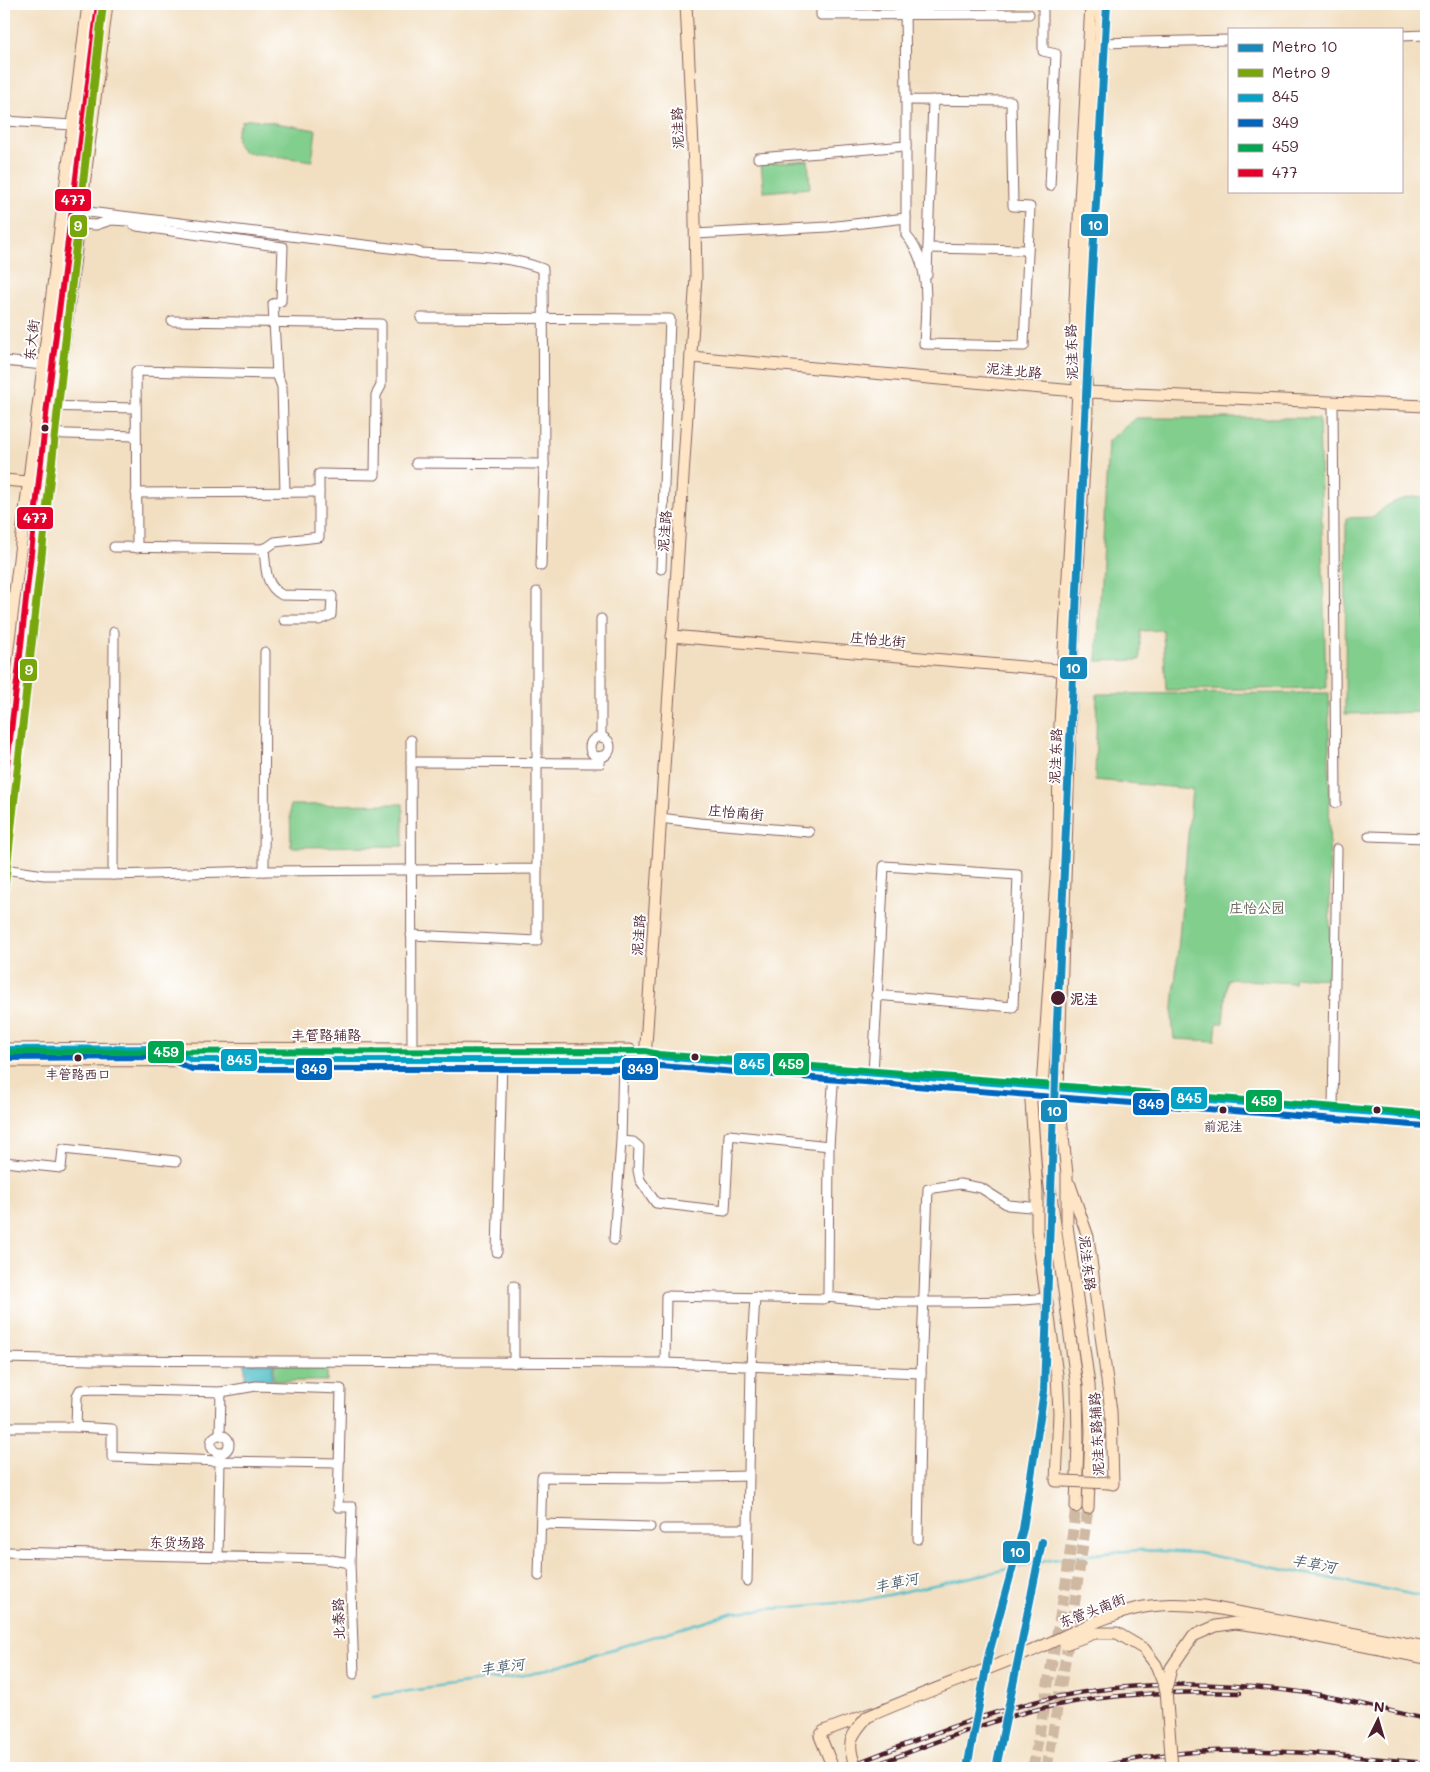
<svg xmlns="http://www.w3.org/2000/svg" width="1430" height="1772" font-family="Mali,'LXGW WenKai TC',sans-serif">
	<style>
		.green { fill: #81ce8d; stroke: #66765c }
		.water { fill: #4fbdc8; stroke: #4c6e7a }
		.lines { fill: none; stroke-linecap: round; stroke-linejoin: round }
		.stream { stroke: #4fbdc8; stroke-width: 2.5 }
		.secondary-tunnel { stroke: #d0b9a3; stroke-width: 11; stroke-dasharray: 11 5.5; stroke-linecap: butt }
		.street-casing { stroke: #856260; stroke-width: 11 }
		.secondary-casing { stroke: #856260; stroke-width: 13 }
		.street { stroke: #fff; stroke-width: 9 }
		.secondary { stroke: #fde5c5; stroke-width: 11 }
		.rail-casing { stroke: #4a1f2b; stroke-width: 4.5 }
		.rail { stroke: #fff; stroke-width: 2.5; stroke-dasharray: 8; stroke-linecap: butt }
		.secondary-bridge-casing { stroke: #856260; stroke-width: 13; stroke-linecap: butt }
		.secondary-bridge { stroke: #fde5c5; stroke-width: 11 }
		.bus-1-casing { stroke: #fff; stroke-width: 10 }
		.bus-2-casing { stroke: #fff; stroke-width: 10 }
		.bus-3-casing { stroke: #fff; stroke-width: 10 }
		.bus-4-casing { stroke: #fff; stroke-width: 10 }
		.bus-1 { stroke: #04a2c6; stroke-width: 6 }
		.bus-2 { stroke: #0065bd; stroke-width: 6 }
		.bus-3 { stroke: #00a651; stroke-width: 6 }
		.bus-4 { stroke: #e4002b; stroke-width: 6 }
		.metro-1-casing { stroke: #fff; stroke-width: 11 }
		.metro-2-casing { stroke: #fff; stroke-width: 11 }
		.metro-1 { stroke: #178abb; stroke-width: 8 }
		.metro-2 { stroke: #78a60b; stroke-width: 8 }
		.bus-dot { fill: #4a1f2b; stroke: #fff; stroke-width: 2 }
		.labels { text-anchor: middle; dominant-baseline: central; stroke-width: 4; stroke-linejoin: round; paint-order: stroke }
		.bus-label { font-size: 13px; fill: #4a1f2b; stroke: #fff }
		.street-label { font-size: 14px; fill: #4a1f2b; stroke: #fff }
		.park-label { font-size: 14px; fill: #5d5c4d; stroke: #fff }
		.stop-label { font-size: 14px; font-weight: bold; fill: #4a1f2b; stroke: #fff; text-anchor: start }
		.water-label { font-size: 15px; font-style: italic; fill: #4c5e6a; stroke: #fff }
		.line-badge { stroke: #fff; stroke-width: 2 }
		.badge-label { font-size: 14px; text-anchor: middle; font-weight: bold; fill: #fff }
	</style>
	<rect width="100%" height="100%" fill="#fff"/>
	<filter id="ink" filterUnits="userSpaceOnUse"><feTurbulence type="fractalNoise" baseFrequency=".02" numOctaves="2"/><feDisplacementMap in="SourceGraphic" scale="10" xChannelSelector="R" yChannelSelector="G"/><feConvolveMatrix kernelMatrix="1 2 1 2 8 2 1 2 1" color-interpolation-filters="sRGB"/></filter>
	<filter id="wash" filterUnits="userSpaceOnUse"><feTurbulence type="fractalNoise" baseFrequency=".0096" numOctaves="4" result="noise"/><feDisplacementMap in="SourceGraphic" scale="20" xChannelSelector="R" yChannelSelector="G"/><feGaussianBlur stdDeviation="1.12" result="paint"/><feColorMatrix in="noise" values="0 0 0 0 0 0 0 0 0 0 0 0 0 0 0 0 0 1.4 0 .05"/><feComposite in="paint" operator="in"/></filter>
	<g filter="url(#wash)">
		<rect width="100%" height="100%" fill="#f2dfc1"/>
		<g class="green">
			<path d="M 252,119 L 316,130 L 312,161 L 243,152 C 234,142 235,131 243,121 Z"/>
			<polygon points="808,160 810,188 764,192 761,164"/>
			<polygon points="1136,418 1319,418 1326,688 1166,690 1163,630 1140,631 1140,660 1097,661 1108,441"/>
			<path d="M 1413,497 L 1426,497 L 1426,712 L 1345,714 L 1346,518 L 1374,517 C 1385,505 1397,499 1413,497 Z"/>
			<polygon points="1329,693 1330,979 1295,977 1294,983 1227,979 1223,1023 1217,1023 1215,1041 1174,1039 1172,1019 1192,789 1095,780 1097,694"/>
			<polygon points="403,804 403,846 291,847 290,805"/>
			<polygon points="327,1363 327,1381 274,1381 274,1364"/>
		</g>
		<polygon class="water" points="245,1363 273,1363 272,1380 245,1380"/>
		<g class="lines">
			<polyline class="stream" points="373,1696 531,1674 734,1612 860,1601 1050,1560 1112,1552 1141,1550 1198,1553 1426,1597"/>
		</g>
	</g>
	<g filter="url(#ink)">
		<g class="lines">
			<g class="secondary-tunnel">
				<polyline points="1033,1768 1066,1583 1076,1507"/>
				<polyline points="1047,1768 1073,1614 1088,1508"/>
			</g>
			<defs>
				<g id="street">
					<polyline points="821,4 821,15 1029,14"/>
					<polyline points="1043,4 1043,51 1056,54 1050,186"/>
					<polyline points="1401,36 1426,35"/>
					<polyline points="1099,43 1229,40"/>
					<polyline points="4,121 73,125"/>
					<polyline points="906,146 906,218"/>
					<polyline points="758,158 906,146 906,100"/>
					<path d="M 80,211 L 415,251 L 421,253 C 461,256 506,254 543,269 L 544,464 L 541,566"/>
					<polyline points="78,224 96,225 111,220 128,221 137,226 283,247 281,301 273,304 277,374 136,371 137,548"/>
					<path d="M 695,234 L 828,227 L 906,218 L 906,235 C 932,265 926,307 924,344 L 1024,346 L 1030,207 L 1013,206 L 1011,101 L 906,100 L 905,4"/>
					<polyline points="928,248 1028,250"/>
					<polyline points="927,275 933,100"/>
					<polyline points="421,318 670,319 661,569"/>
					<polyline points="4,361 43,365"/>
					<polyline points="277,374 282,387 285,492"/>
					<polyline points="1333,403 1336,803"/>
					<polyline points="38,406 135,408"/>
					<polyline points="34,433 135,436"/>
					<polyline points="416,463 544,464"/>
					<polyline points="136,493 319,492"/>
					<polyline points="114,547 265,549 275,542 319,537 319,474 375,475 376,395 381,386 381,324 172,321"/>
					<path d="M 264,548 C 266,567 264,585 282,595 L 332,596 L 331,615 L 319,620 L 284,620"/>
					<polyline points="601,737 601,619"/>
					<circle cx="600" cy="747" r="10"/>
					<polyline points="411,740 412,1049"/>
					<polyline points="411,762 600,763 601,756"/>
					<polyline points="660,818 700,823 809,832"/>
					<polyline points="1369,836 1426,838"/>
					<polyline points="4,869 44,875 113,875 264,871 537,869 537,592"/>
					<polyline points="264,871 265,652"/>
					<polyline points="113,875 114,632"/>
					<polyline points="411,935 537,941 537,869"/>
					<polyline points="873,1074 884,866 1018,875 1013,1007 876,995"/>
					<polyline points="1333,1110 1337,849"/>
					<polyline points="621,1141 633,1142 639,1147 638,1170 640,1180 656,1203 725,1211 729,1135 829,1146"/>
					<polyline points="4,1162 61,1168 63,1149 176,1161"/>
					<polyline points="614,1240 621,1141 623,1059"/>
					<polyline points="497,1252 502,1059"/>
					<polyline points="828,1297 829,1146 834,1071"/>
					<polyline points="4,1358 91,1360 665,1363 921,1373"/>
					<polyline points="514,1363 514,1286"/>
					<path d="M 665,1363 L 666,1296 L 823,1299 L 828,1297 C 870,1303 912,1302 954,1302 C 985,1301 1016,1302 1047,1298"/>
					<polyline points="4,1427 76,1427 77,1396 80,1390 94,1389 221,1392 256,1386 341,1389 338,1507 352,1507 350,1563 354,1674"/>
					<polyline points="76,1427 112,1429 112,1457 220,1461 218,1557"/>
					<circle cx="220" cy="1444" r="9"/>
					<polyline points="220,1435 221,1392"/>
					<polyline points="220,1454 220,1461 339,1463"/>
					<polyline points="541,1524 650,1527"/>
					<polyline points="664,1529 747,1529"/>
					<polyline points="918,1539 921,1373 928,1189 960,1184 981,1188 1008,1205 1031,1207"/>
					<polyline points="4,1552 325,1559 350,1563"/>
					<polyline points="539,1576 542,1477 664,1478 748,1476"/>
					<polyline points="747,1581 751,1366 755,1297"/>
				</g>
				<g id="secondary">
					<polyline points="691,357 1087,392 1426,406"/>
					<polyline points="4,480 28,482"/>
					<polyline points="672,636 1080,672"/>
					<polyline points="4,680 88,4"/>
					<polyline points="4,858 27,674 56,407 107,4"/>
					<polyline points="4,1049 166,1048 630,1050 645,1060"/>
					<polyline points="645,1060 696,277 694,167 686,4"/>
					<polyline points="4,1061 645,1060 658,1063 1426,1123"/>
					<polyline points="1030,1087 1037,1191 1037,1230 1057,1375 1059,1413 1056,1481 1064,1481"/>
					<polyline points="1070,1185 1088,1237 1111,1411 1113,1484 1109,1483"/>
					<polyline points="1076,1507 1078,1439 1077,1388 1048,1172 1042,1088 1058,847 1059,743 1078,391 1075,302 1077,255 1091,4"/>
					<polyline points="1088,1508 1091,1431 1089,1385 1067,1225 1067,1174 1058,1089 1072,671 1087,415 1085,311 1086,260 1102,4"/>
					<polyline points="833,1768 820,1736 824,1731 872,1713"/>
				</g>
			</defs>
			<use href="#street" class="street-casing"/>
			<use href="#secondary" class="secondary-casing"/>
			<use href="#street" class="street"/>
			<use href="#secondary" class="secondary"/>
			<defs>
				<g id="rail">
					<path d="M 844,1768 C 902,1746 959,1722 1019,1706 C 1112,1680 1212,1680 1308,1693 C 1348,1699 1387,1711 1426,1719"/>
					<path d="M 866,1768 C 910,1752 954,1734 999,1720 C 1076,1695 1160,1690 1240,1693"/>
					<path d="M 1097,1768 C 1205,1738 1317,1754 1426,1763"/>
				</g>
			</defs>
			<use href="#rail" class="rail-casing"/>
			<use href="#rail" class="rail"/>
			<defs>
				<g id="secondary-bridge">
					<polyline points="1064,1481 1109,1483"/>
					<polyline points="1065,1644 1095,1633 1117,1633 1144,1649 1156,1665 1166,1690 1172,1768"/>
					<polyline points="1166,1690 1171,1668 1193,1636 1216,1626 1235,1623 1267,1627 1426,1658"/>
					<path d="M 856,1768 C 846,1742 850,1737 867,1717 C 919,1694 974,1675 1027,1653 C 1065,1637 1102,1615 1144,1607 C 1164,1603 1184,1604 1204,1606 L 1426,1647"/>
				</g>
			</defs>
			<use href="#secondary-bridge" class="secondary-bridge-casing"/>
			<use href="#secondary-bridge" class="secondary-bridge"/>
			<defs>
				<g id="bus-1">
					<polyline points="4,818 9,818 4,858"/>
					<polyline points="4,1049 166,1048 192,1060 645,1060 659,1057 1426,1117"/>
				</g>
				<polyline id="bus-2" points="4,1058 164,1057 192,1069 645,1069 660,1066 1425,1126"/>
				<polyline id="bus-3" points="4,1052 645,1051 659,1054 1426,1114"/>
				<polyline id="bus-4" points="4,789 18,673 47,406 98,4"/>
			</defs>
			<use href="#bus-1" class="bus-1-casing"/>
			<use href="#bus-2" class="bus-2-casing"/>
			<use href="#bus-3" class="bus-3-casing"/>
			<use href="#bus-4" class="bus-4-casing"/>
			<use href="#bus-1" class="bus-1"/>
			<use href="#bus-2" class="bus-2"/>
			<use href="#bus-3" class="bus-3"/>
			<use href="#bus-4" class="bus-4"/>
			<defs>
				<g id="metro-1">
					<polyline points="967,1768 989,1653 1023,1529 1044,1391 1057,1022 1090,310 1107,4"/>
					<polyline points="996,1768 1042,1542"/>
				</g>
				<polyline id="metro-2" points="4,892 103,4"/>
			</defs>
			<use href="#metro-1" class="metro-1-casing"/>
			<use href="#metro-2" class="metro-2-casing"/>
			<use href="#metro-1" class="metro-1"/>
			<use href="#metro-2" class="metro-2"/>
		</g>
	</g>
	<g class="bus-dot">
		<circle cx="45" cy="428" r="4.5"/>
		<circle cx="1058" cy="998" r="8"/>
		<circle cx="695" cy="1057" r="4.5"/>
		<circle cx="78" cy="1058" r="4.5"/>
		<circle cx="1223" cy="1110" r="4.5"/>
		<circle cx="1377" cy="1110" r="4.5"/>
	</g>
	<g class="labels">
		<g class="bus-label">
			<text x="78" y="1073">丰管路西口</text>
			<text x="1223" y="1125">前泥洼</text>
		</g>
		<g class="street-label">
			<text transform="translate(677 128) rotate(-93)">泥洼路</text>
			<text transform="translate(31 340) rotate(-83)">东大街</text>
			<text transform="translate(1071 352) rotate(-92)">泥洼东路</text>
			<text transform="translate(1014 370) rotate(5)">泥洼北路</text>
			<text transform="translate(664 531) rotate(-86)">泥洼路</text>
			<text transform="translate(878 639) rotate(5)">庄怡北街</text>
			<text transform="translate(1055 756) rotate(-88)">泥洼东路</text>
			<text transform="translate(736 812) rotate(5)">庄怡南街</text>
			<text transform="translate(638 935) rotate(-86)">泥洼路</text>
			<text x="326" y="1034">丰管路辅路</text>
			<text transform="translate(1088 1263) rotate(83)">泥洼东路</text>
			<text transform="translate(1096 1434) rotate(-93)">泥洼东路辅路</text>
			<text transform="translate(177 1542) rotate(1)">东货场路</text>
			<text transform="translate(1092 1610) rotate(-21)">东管头南街</text>
			<text transform="translate(338 1619) rotate(-92)">北泰路</text>
		</g>
		<g class="park-label">
			<text x="1257" y="907">庄怡公园</text>
		</g>
		<g class="stop-label">
			<text x="1070" y="998">泥洼</text>
		</g>
		<g class="water-label">
			<text transform="translate(1314 1563) rotate(11)">丰草河</text>
			<text transform="translate(896 1582) rotate(-12)">丰草河</text>
			<text transform="translate(502 1666) rotate(-8)">丰草河</text>
		</g>
	</g>
	<g class="line-badge">
		<rect x="54" y="188" width="38" height="24" rx="5" fill="#e4002b"/>
		<rect x="1080" y="213" width="29" height="24" rx="5" fill="#178abb"/>
		<rect x="69" y="214" width="19" height="24" rx="5" fill="#78a60b"/>
		<rect x="16" y="506" width="38" height="24" rx="5" fill="#e4002b"/>
		<rect x="1059" y="656" width="29" height="24" rx="5" fill="#178abb"/>
		<rect x="19" y="658" width="19" height="24" rx="5" fill="#78a60b"/>
		<rect x="147" y="1040" width="38" height="24" rx="5" fill="#00a651"/>
		<rect x="220" y="1048" width="38" height="24" rx="5" fill="#04a2c6"/>
		<rect x="733" y="1052" width="38" height="24" rx="5" fill="#04a2c6"/>
		<rect x="772" y="1052" width="38" height="24" rx="5" fill="#00a651"/>
		<rect x="295" y="1057" width="38" height="24" rx="5" fill="#0065bd"/>
		<rect x="621" y="1057" width="38" height="24" rx="5" fill="#0065bd"/>
		<rect x="1170" y="1086" width="38" height="24" rx="5" fill="#04a2c6"/>
		<rect x="1245" y="1089" width="38" height="24" rx="5" fill="#00a651"/>
		<rect x="1132" y="1092" width="38" height="24" rx="5" fill="#0065bd"/>
		<rect x="1040" y="1099" width="28" height="24" rx="5" fill="#178abb"/>
		<rect x="1002" y="1540" width="29" height="24" rx="5" fill="#178abb"/>
	</g>
	<g class="badge-label">
		<text x="73" y="205">477</text>
		<text x="1095" y="230">10</text>
		<text x="78" y="231">9</text>
		<text x="35" y="523">477</text>
		<text x="1073" y="673">10</text>
		<text x="29" y="675">9</text>
		<text x="166" y="1057">459</text>
		<text x="239" y="1065">845</text>
		<text x="752" y="1069">845</text>
		<text x="791" y="1069">459</text>
		<text x="314" y="1074">349</text>
		<text x="640" y="1074">349</text>
		<text x="1189" y="1103">845</text>
		<text x="1264" y="1106">459</text>
		<text x="1151" y="1109">349</text>
		<text x="1054" y="1116">10</text>
		<text x="1017" y="1557">10</text>
	</g>
	<rect width="1430" height="1772" fill="none" stroke="#fff" stroke-width="20"/>
	<rect x="1228" y="28" width="175" height="165" fill="#ffffff" stroke="#b7a5aa"/>
	<rect x="1238" y="44" width="25" height="8" fill="#178abb" stroke="#b7a5aa"/>
	<text x="1272" y="52" font-size="15" fill="#4a1f2b">Metro 10</text>
	<rect x="1238" y="69" width="25" height="8" fill="#78a60b" stroke="#b7a5aa"/>
	<text x="1272" y="78" font-size="15" fill="#4a1f2b">Metro 9</text>
	<rect x="1238" y="94" width="25" height="8" fill="#04a2c6" stroke="#b7a5aa"/>
	<text x="1272" y="102" font-size="15" fill="#4a1f2b">845</text>
	<rect x="1238" y="119" width="25" height="8" fill="#0065bd" stroke="#b7a5aa"/>
	<text x="1272" y="128" font-size="15" fill="#4a1f2b">349</text>
	<rect x="1238" y="144" width="25" height="8" fill="#00a651" stroke="#b7a5aa"/>
	<text x="1272" y="152" font-size="15" fill="#4a1f2b">459</text>
	<rect x="1238" y="169" width="25" height="8" fill="#e4002b" stroke="#b7a5aa"/>
	<text x="1272" y="178" font-size="15" fill="#4a1f2b">477</text>
	<g transform="translate(1378 1720) rotate(5)" stroke="#ffffff" stroke-width="4" paint-order="stroke">
	<path d="M0-4L9 19L0 12L-9 19Z" fill="#4a1f2b"/>
	<text y="-8" font-size="14" font-weight="bold" text-anchor="middle" fill="#4a1f2b">N</text>
	</g>
</svg>
